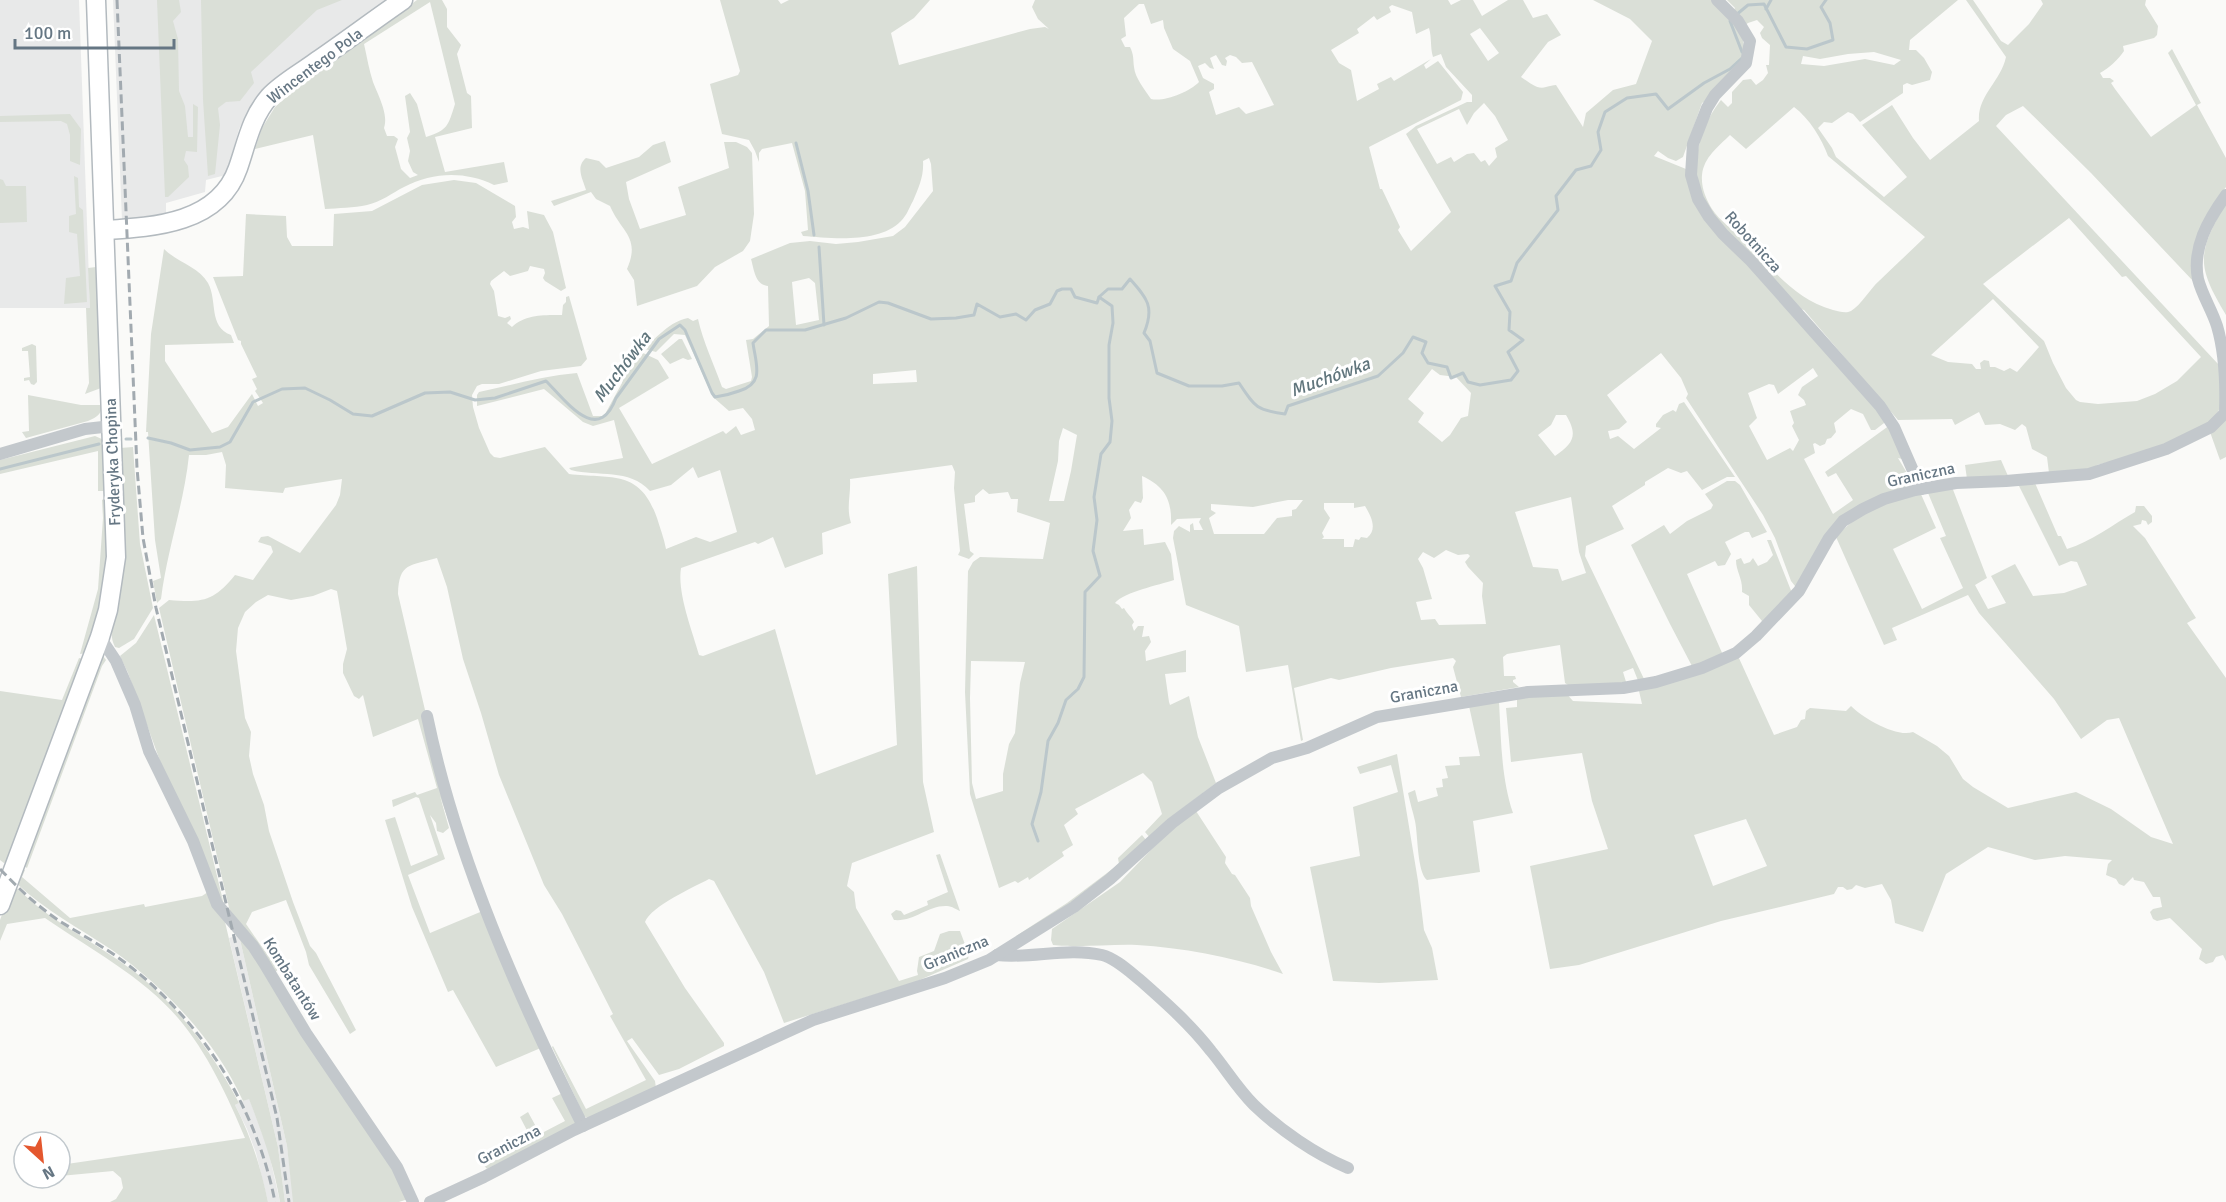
<svg xmlns="http://www.w3.org/2000/svg" width="2226" height="1202" font-family="Signika,sans-serif">
	<style>
		.built { fill: #e8e9e9 }
		.green { fill: #dadfd7; fill-rule: evenodd }
		.lines { fill: none; stroke-linecap: round; stroke-linejoin: round }
		.stream { stroke: #bbc7cb; stroke-width: 3 }
		.secondary-casing { stroke: #b3babf; stroke-width: 21 }
		.street { stroke: #c3c8cc; stroke-width: 12 }
		.secondary { stroke: #fff; stroke-width: 18 }
		.rail { stroke: #a2aab0; stroke-width: 3; stroke-dasharray: 9 4.5; stroke-linecap: butt }
		.labels { text-anchor: middle; dominant-baseline: central; stroke-width: 6; stroke-linejoin: round; paint-order: stroke }
		.street-label { font-size: 16px; fill: #657683; stroke: #fff }
		.water-label { font-size: 18px; font-style: italic; fill: #60757c; stroke: #fff }
	</style>
	<rect width="100%" height="100%" fill="#fafaf8"/>
	<g class="built">
		<polygon points="0,0 79,0 90,308 0,308"/>
		<polygon points="113,0 394,0 256,104 245,117 239,129 226,175 206,180 205,192 166,203 166,213 122,220"/>
		<polygon points="239,935 287,1146 294,1202 285,1202 278,1147 229,938"/>
		<polygon points="249,1098 268,1149 280,1202 268,1202 256,1153 247,1129 235,1105"/>
	</g>
	<g class="green">
		<polygon points="157,0 179,0 181,12 173,21 178,39 179,91 185,106 188,137 193,137 193,104 198,107 197,152 186,151 184,160 188,166 189,177 168,197 165,197"/>
		<polygon points="201,0 342,0 317,10 251,72 254,83 240,101 226,102 218,108 220,125 215,174 208,176 203,100"/>
		<path d="M 417,0 L 442,0 L 447,9 L 447,27 L 461,45 L 457,54 L 467,93 L 471,96 L 472,128 L 435,137 L 445,172 L 504,162 L 508,182 L 494,185 C 465,171 433,172 404,187 C 392,193 381,202 367,205 C 354,208 338,208 325,209 L 313,135 L 255,149 L 262,128 L 275,107 L 300,85 ZM 430,2 L 455,104 C 448,126 448,130 426,137 L 417,104 L 410,93 L 405,96 L 410,132 L 407,138 L 410,151 L 408,161 L 413,172 L 418,175 L 410,178 L 401,169 L 395,147 L 398,139 L 394,136 L 387,136 L 384,128 C 389,115 378,95 373,82 C 369,70 367,57 364,44 Z"/>
		<path d="M 720,0 L 778,0 L 781,4 L 789,0 L 930,0 L 914,18 L 891,33 L 899,65 L 1030,29 L 1045,27 L 1049,29 L 1038,19 L 1032,7 L 1035,0 L 1448,0 L 1451,5 L 1461,0 L 1473,0 L 1482,16 L 1508,0 L 1523,0 L 1533,18 L 1547,14 L 1561,35 L 1548,42 L 1521,77 C 1529,82 1537,90 1546,87 C 1550,86 1553,85 1556,85 L 1583,127 L 1586,113 L 1613,90 L 1636,84 L 1652,41 L 1630,19 L 1593,0 L 1716,0 L 1731,15 L 1735,8 L 1727,0 L 1958,0 L 1910,40 L 1909,50 L 1916,50 L 1924,58 L 1932,72 L 1930,80 L 1912,85 L 1907,83 L 1903,85 L 1903,93 L 1860,122 L 1853,114 L 1848,112 L 1832,123 L 1824,122 L 1818,128 L 1832,148 L 1836,157 L 1884,197 L 1907,177 L 1862,125 L 1892,105 L 1913,138 L 1930,160 L 1979,121 C 1977,96 2001,81 2006,57 L 1966,0 L 1973,0 L 2001,41 L 2008,45 L 2029,24 L 2043,4 L 2041,0 L 2146,0 L 2145,5 L 2158,26 L 2157,35 L 2154,38 L 2123,46 L 2124,51 C 2118,60 2109,68 2100,73 L 2103,78 L 2110,78 L 2114,81 L 2111,83 L 2115,89 L 2151,137 L 2196,105 L 2168,53 L 2172,49 L 2201,103 L 2197,105 L 2226,158 L 2226,187 L 2209,211 L 2194,282 L 2091,173 L 2023,106 L 2006,115 L 1996,126 L 2219,365 L 2222,405 L 2213,420 L 2149,452 L 2097,465 L 2094,469 L 2049,473 L 2047,457 L 2032,449 L 2026,427 L 2022,424 L 2015,430 L 2000,424 L 1985,425 L 1979,412 L 1955,425 L 1952,419 L 1898,420 L 1804,310 L 1797,308 C 1780,289 1762,270 1744,250 C 1729,234 1711,217 1702,195 C 1689,164 1701,125 1721,100 L 1728,107 L 1732,103 L 1732,92 L 1743,80 L 1751,79 L 1756,85 L 1763,80 L 1768,73 L 1766,65 L 1769,65 L 1770,45 L 1762,38 L 1760,33 L 1764,27 L 1757,20 L 1748,23 L 1739,30 C 1755,57 1726,80 1709,99 L 1702,103 L 1683,157 L 1676,161 L 1668,158 L 1658,151 L 1654,156 L 1686,169 L 1697,199 L 1888,420 L 1875,430 L 1871,430 L 1863,414 L 1851,409 L 1834,423 L 1836,432 L 1831,438 L 1827,439 L 1825,444 L 1820,446 L 1815,443 L 1813,444 L 1815,453 L 1804,459 L 1833,514 L 1853,500 L 1836,473 L 1828,477 L 1825,472 L 1890,425 L 1902,459 L 1898,458 L 1913,483 L 1859,507 L 1798,586 L 1795,586 L 1791,581 L 1775,538 L 1763,515 L 1686,398 L 1688,394 L 1681,378 L 1661,353 L 1607,395 L 1627,422 L 1619,429 L 1608,431 L 1610,439 L 1618,436 L 1634,449 L 1661,428 L 1656,427 L 1656,424 L 1663,415 L 1673,410 L 1676,412 L 1679,404 L 1684,402 L 1735,477 L 1727,477 L 1702,490 L 1687,471 L 1681,473 L 1668,468 L 1645,482 L 1645,485 L 1612,506 L 1624,529 L 1586,546 L 1585,556 L 1645,681 L 1639,683 L 1633,668 L 1623,672 L 1627,685 L 1568,685 L 1565,683 L 1560,645 L 1507,654 L 1503,657 L 1504,676 L 1515,676 L 1516,679 L 1513,680 L 1513,682 L 1519,687 L 1461,697 L 1453,667 L 1456,661 L 1453,658 L 1391,668 L 1339,680 L 1331,678 L 1294,688 L 1303,740 L 1301,741 L 1288,665 L 1246,672 L 1239,626 L 1186,605 L 1173,538 L 1174,531 L 1179,526 L 1190,532 L 1190,525 L 1193,523 L 1194,530 L 1203,530 L 1199,522 L 1201,518 L 1177,519 L 1171,525 C 1172,501 1166,487 1142,476 L 1143,498 L 1141,503 L 1135,501 L 1129,510 L 1131,518 L 1123,531 L 1143,529 L 1144,545 L 1165,542 L 1171,554 L 1174,580 C 1159,585 1124,592 1115,603 L 1119,605 L 1122,609 L 1124,608 C 1127,614 1132,617 1134,622 L 1132,625 L 1134,631 L 1138,626 L 1144,626 L 1142,637 L 1149,636 L 1151,642 L 1145,651 L 1146,661 L 1186,650 L 1186,672 L 1165,674 L 1169,702 L 1170,705 L 1189,696 L 1198,737 L 1216,783 L 1170,818 L 1151,839 L 1145,832 L 1162,814 L 1152,782 L 1143,773 L 1075,809 L 1078,814 L 1064,825 L 1073,845 L 1062,852 L 1064,856 L 1029,880 L 1028,877 L 1018,883 L 1015,881 L 999,888 L 970,794 L 965,692 L 968,571 L 973,562 L 980,557 L 1043,559 L 1050,523 L 1017,512 L 1018,499 L 1011,499 L 1008,492 L 989,494 L 983,489 L 975,496 L 975,502 L 964,504 L 970,551 L 974,554 L 969,559 L 958,555 L 960,551 L 954,488 L 955,472 L 952,465 L 850,479 C 851,495 846,507 851,523 L 822,533 L 823,554 L 785,568 L 773,537 L 758,544 L 755,542 L 681,568 C 677,593 692,630 699,655 L 703,656 L 775,629 L 816,775 L 897,745 L 888,574 L 917,566 L 923,782 L 934,832 L 852,863 L 847,886 L 854,892 L 856,908 L 899,981 L 918,975 L 917,971 L 919,957 L 934,951 L 940,934 L 949,931 L 960,931 L 969,955 L 968,959 L 915,982 L 784,1023 L 764,972 L 714,881 L 709,879 C 694,887 651,906 645,922 L 685,988 L 724,1043 L 724,1046 L 679,1069 L 659,1075 L 632,1038 L 627,1041 L 655,1081 L 656,1088 L 589,1119 L 584,1116 L 552,1047 L 553,1046 L 586,1109 L 646,1080 L 610,1016 L 613,1014 L 562,914 L 544,885 L 499,775 L 481,713 L 463,659 L 447,587 L 437,558 C 410,566 399,562 398,594 L 455,839 L 440,796 L 449,828 L 443,833 L 437,831 L 436,823 L 430,815 L 445,859 L 408,875 L 430,933 L 485,910 L 543,1047 L 496,1067 L 453,990 L 448,992 L 412,907 L 385,820 L 395,817 L 411,866 L 438,855 L 419,798 L 416,797 L 393,807 L 392,800 L 415,792 L 417,795 L 437,788 L 418,719 L 373,737 L 363,695 L 359,699 L 354,696 L 343,673 L 343,664 L 347,649 L 337,591 L 331,589 L 313,596 L 291,600 L 268,595 L 256,602 L 245,612 L 238,628 L 236,651 L 245,718 L 251,732 L 249,756 L 253,774 L 264,805 L 269,831 L 293,902 L 310,946 L 316,953 L 356,1030 L 350,1034 L 309,965 L 306,952 L 286,900 L 252,912 L 246,924 L 278,970 L 275,972 L 231,916 L 159,608 L 169,600 C 203,603 214,601 235,575 L 253,580 L 273,552 L 271,546 L 258,542 L 261,537 L 268,536 L 300,553 L 336,505 L 340,495 L 342,479 L 285,488 L 283,493 L 225,488 L 226,465 L 222,452 L 206,455 L 189,455 C 184,504 167,550 161,599 L 157,603 L 153,581 L 161,578 L 155,540 L 148,432 L 146,432 L 151,334 L 164,249 C 177,262 199,267 208,283 C 218,302 208,326 231,335 L 234,343 L 165,345 L 165,361 L 212,433 L 228,427 L 252,394 L 258,406 L 263,403 L 255,391 L 257,389 L 252,379 L 257,377 L 241,344 L 241,341 L 238,340 L 213,277 L 243,276 L 246,214 L 286,216 L 287,237 L 292,246 L 333,246 L 334,214 L 372,211 L 422,185 L 454,180 L 476,183 L 515,206 L 516,217 L 512,222 L 514,229 L 523,227 L 529,229 L 527,211 L 544,215 L 553,232 L 566,288 L 561,291 L 545,281 L 543,278 L 545,273 L 544,269 L 530,266 L 528,271 L 510,276 L 504,271 L 491,281 L 490,284 L 494,291 L 498,316 L 505,318 L 510,316 L 511,319 L 507,323 L 512,327 C 525,314 546,315 562,315 L 563,305 L 566,302 L 566,297 L 569,296 L 587,359 L 581,366 L 541,371 L 499,384 L 482,384 L 477,386 L 472,395 L 473,407 L 479,428 L 490,453 L 494,457 L 500,458 L 545,447 L 569,474 C 612,479 640,469 657,518 C 660,528 664,538 666,549 L 696,537 L 710,542 L 737,532 L 720,470 L 698,478 L 693,467 L 671,485 L 650,491 C 629,468 598,477 571,470 L 569,468 L 623,458 L 614,420 L 593,426 L 583,422 L 544,389 L 477,406 L 477,395 L 479,392 C 512,385 543,376 577,373 L 593,416 L 604,416 L 622,383 L 617,367 L 643,353 L 658,360 L 669,378 L 619,408 L 652,464 L 723,431 L 726,434 L 736,426 L 741,435 L 755,430 L 752,419 L 743,408 L 729,411 L 713,397 L 685,335 L 674,334 L 656,352 L 645,349 C 656,337 671,321 688,318 L 693,321 L 698,319 C 703,342 714,364 722,387 L 726,389 L 751,381 L 752,377 L 746,340 L 753,339 L 769,326 L 768,286 C 755,285 754,269 751,259 L 790,243 L 810,241 L 836,244 L 858,242 L 893,236 L 905,227 L 933,191 L 931,164 L 929,158 L 923,161 C 924,176 919,187 913,201 C 909,208 907,215 901,221 C 879,244 830,238 803,236 L 801,232 L 808,230 L 805,191 L 792,143 L 762,149 L 759,153 L 759,162 L 755,151 L 749,140 L 722,134 L 710,84 L 738,75 L 740,71 ZM 1139,4 L 1144,4 L 1151,24 L 1163,20 L 1164,28 L 1173,49 L 1190,61 L 1199,82 C 1189,92 1165,102 1151,99 C 1145,90 1135,78 1134,67 C 1133,59 1134,55 1130,47 L 1125,47 L 1121,39 L 1126,36 L 1124,18 ZM 1392,5 L 1412,12 L 1416,34 L 1429,28 C 1432,38 1430,47 1433,57 L 1441,54 L 1446,67 L 1472,95 L 1472,102 L 1467,102 L 1416,126 L 1406,134 L 1451,212 L 1411,251 L 1398,230 L 1400,227 L 1382,189 L 1380,189 L 1369,147 L 1461,100 L 1463,92 L 1438,61 L 1426,69 L 1424,65 L 1431,59 L 1394,81 L 1391,77 L 1377,84 L 1379,89 L 1357,101 L 1351,70 L 1339,63 L 1331,50 L 1359,33 L 1357,29 L 1374,16 L 1377,20 L 1391,12 L 1389,7 ZM 1480,28 L 1499,53 L 1488,61 L 1470,34 ZM 1874,52 L 1901,60 L 1894,65 L 1865,59 L 1824,66 L 1801,64 L 1803,56 L 1820,59 L 1848,54 ZM 1216,55 L 1222,65 L 1226,66 L 1227,61 L 1225,58 L 1230,55 L 1236,57 L 1242,63 L 1252,62 L 1274,105 L 1246,114 L 1239,107 L 1216,115 L 1209,92 L 1214,89 L 1214,84 L 1203,78 L 1198,66 L 1205,63 L 1210,68 L 1214,69 L 1210,58 ZM 1484,103 L 1495,116 L 1508,140 L 1495,148 L 1497,157 L 1489,166 L 1485,160 L 1481,162 L 1474,153 L 1467,154 L 1454,162 L 1451,157 L 1437,164 L 1417,129 L 1459,109 L 1467,125 L 1474,113 ZM 1794,107 C 1809,118 1822,139 1828,156 L 1925,237 C 1910,252 1894,266 1879,281 C 1870,289 1861,305 1851,311 C 1845,314 1839,311 1833,310 C 1792,298 1771,266 1741,238 C 1731,228 1720,221 1712,209 C 1706,199 1701,188 1702,175 C 1704,157 1718,147 1730,135 L 1746,149 ZM 2069,218 L 2122,277 L 2126,276 L 2201,357 L 2177,381 L 2155,394 L 2137,401 L 2098,404 L 2080,402 L 2076,400 L 2066,388 L 2053,363 L 2044,341 L 1983,284 ZM 809,278 L 815,283 L 819,320 L 796,325 L 792,282 ZM 1993,299 L 2039,347 L 2017,372 L 2010,368 L 2004,371 L 1995,367 L 1990,367 L 1989,361 L 1984,360 L 1980,363 L 1981,369 L 1976,369 L 1972,364 L 1948,362 L 1931,355 ZM 1813,368 L 1818,376 L 1802,387 L 1798,395 L 1804,400 L 1806,405 L 1790,411 L 1794,423 L 1792,426 L 1799,440 L 1793,451 L 1790,448 L 1767,460 L 1749,426 L 1757,418 L 1748,393 L 1769,384 L 1774,385 L 1778,394 ZM 1432,369 L 1440,375 L 1456,377 L 1471,393 L 1468,416 L 1461,418 L 1450,435 L 1442,442 L 1418,422 L 1424,413 L 1408,399 ZM 916,370 L 917,382 L 873,384 L 873,374 ZM 1556,415 L 1566,415 C 1578,435 1574,443 1555,456 L 1538,435 L 1551,425 ZM 1063,428 L 1077,435 L 1071,471 L 1064,501 L 1049,501 L 1058,461 L 1059,441 ZM 1571,497 L 1579,552 L 1586,573 L 1562,581 L 1558,569 L 1533,567 L 1515,512 ZM 1288,500 L 1303,500 L 1296,509 L 1292,510 L 1292,516 L 1277,518 L 1264,534 L 1214,534 L 1209,518 L 1216,513 L 1211,510 L 1211,504 L 1253,507 ZM 1324,503 L 1354,503 L 1354,508 L 1365,506 C 1371,516 1378,529 1367,538 L 1361,537 L 1359,540 L 1355,539 L 1353,547 L 1344,547 L 1344,539 L 1322,539 L 1324,537 L 1322,533 L 1330,518 L 1324,509 ZM 1446,550 L 1458,555 L 1468,554 L 1470,556 L 1465,562 L 1468,567 L 1483,583 L 1482,596 L 1486,624 L 1439,625 L 1435,619 L 1421,620 L 1416,602 L 1432,599 L 1423,568 L 1418,559 L 1423,552 L 1434,558 ZM 971,661 L 1025,662 L 1020,683 L 1015,733 L 1009,744 L 1003,774 L 1003,791 L 976,799 L 972,783 L 970,698 Z"/>
		<polygon points="70,114 81,129 80,165 70,161 70,135 67,124 61,121 0,122 0,116"/>
		<path d="M 665,141 L 671,162 L 626,182 L 629,199 L 640,229 L 686,215 L 678,187 L 729,168 L 724,142 L 736,142 L 747,147 L 752,153 L 754,214 L 750,241 L 743,251 L 715,267 L 697,286 L 637,306 L 634,280 L 627,269 C 641,237 621,232 610,206 L 596,199 L 591,192 L 554,206 L 551,201 L 586,190 C 583,179 575,167 586,158 L 599,161 L 606,168 L 639,157 L 653,145 Z"/>
		<polygon points="74,176 78,178 79,207 83,210 87,302 64,304 66,278 80,276 77,234 69,232 69,216 76,214"/>
		<polygon points="0,179 3,180 6,186 26,186 27,222 0,223"/>
		<path d="M 2226,203 L 2226,315 C 2196,265 2197,253 2226,203 Z"/>
		<polygon points="96,267 102,384 101,388 85,394 89,383 86,308 90,308 88,268"/>
		<polygon points="679,339 682,339 692,359 688,360 683,358 670,364 661,354"/>
		<polygon points="32,344 36,346 37,382 34,385 31,384 29,380 24,381 24,378 30,377 28,351 22,351 22,348"/>
		<path d="M 28,395 L 81,405 L 102,405 C 101,415 97,417 88,421 L 26,438 L 22,432 L 29,431 Z"/>
		<polygon points="2226,417 2226,457 2220,460 2210,432"/>
		<polygon points="95,436 104,440 104,491 98,491 98,451 0,474 0,460"/>
		<path d="M 133,447 L 140,544 L 153,608 L 134,639 L 119,648 L 115,647 C 106,630 117,611 120,593 C 127,548 121,494 120,448 Z"/>
		<polygon points="2001,460 2008,476 1967,479 1965,465"/>
		<polygon points="1727,481 1735,481 1740,485 1767,532 1752,538 1749,532 1745,532 1725,542 1731,554 1725,565 1718,566 1715,561 1687,574 1723,655 1693,668 1670,624 1631,545 1664,525 1670,534 1687,521 1711,509 1713,505 1705,494"/>
		<path d="M 2035,483 L 2058,536 L 2061,536 L 2067,549 C 2090,542 2114,524 2135,512 L 2136,506 L 2144,506 L 2152,516 L 2152,522 L 2148,525 L 2146,521 L 2142,520 L 2141,524 L 2133,526 L 2145,538 L 2196,618 L 2187,623 L 2226,678 L 2226,961 L 2223,955 L 2216,957 L 2213,962 L 2206,964 L 2199,959 L 2202,949 L 2170,918 L 2157,921 L 2153,919 L 2150,912 L 2153,909 L 2162,907 L 2160,897 L 2153,897 L 2144,882 L 2134,880 L 2133,877 L 2124,886 L 2119,884 L 2116,879 L 2106,875 L 2108,864 L 2112,860 L 2065,856 L 2035,860 L 1988,847 L 1946,874 L 1923,932 L 1895,923 L 1891,900 L 1882,884 L 1865,888 L 1856,885 L 1852,889 L 1847,890 L 1843,887 L 1838,887 L 1834,894 L 1721,921 L 1579,965 L 1550,969 L 1530,866 L 1608,849 L 1592,801 L 1582,753 L 1511,762 L 1506,708 L 1517,707 L 1517,694 L 1566,693 L 1573,701 L 1642,704 L 1639,691 L 1738,656 L 1774,735 L 1797,727 L 1801,720 L 1805,719 L 1806,711 L 1810,708 L 1846,711 L 1851,706 C 1863,718 1897,738 1913,732 L 1937,746 L 1949,756 L 1963,779 L 1973,787 L 2008,808 L 2076,792 L 2111,809 L 2151,837 L 2173,844 L 2119,718 L 2107,720 L 2081,739 L 2054,699 L 1979,613 L 1968,595 L 1892,628 L 1897,640 L 1884,645 L 1836,537 C 1862,509 1885,502 1920,492 L 1936,528 L 1893,549 L 1922,609 L 1963,588 L 1940,538 L 1946,536 L 1928,493 L 1952,487 L 1987,578 L 1975,585 L 1988,609 L 2006,603 L 1991,576 L 2015,564 L 2033,596 L 2064,593 L 2084,586 L 2087,585 L 2077,562 L 2071,561 L 2059,566 L 2018,484 ZM 1746,819 L 1767,866 L 1713,886 L 1694,835 Z"/>
		<polygon points="105,498 108,501 107,586 86,653 80,654 98,589 103,518 102,500"/>
		<path d="M 1767,540 L 1771,540 L 1792,593 L 1761,625 L 1762,621 L 1749,605 L 1749,596 L 1742,592 C 1743,578 1736,572 1736,560 L 1741,558 L 1744,564 L 1750,562 L 1753,558 L 1758,566 L 1767,562 L 1773,555 Z"/>
		<polygon points="154,615 225,909 167,780 128,673 120,656 136,643"/>
		<polygon points="103,656 106,660 102,666 27,868 24,866 100,657"/>
		<polygon points="79,658 83,659 9,861 4,863 0,860 0,691 62,700"/>
		<path d="M 1499,701 C 1501,738 1501,778 1513,813 L 1473,821 L 1480,872 L 1427,880 C 1417,872 1418,835 1415,821 C 1413,812 1410,803 1408,793 L 1415,790 L 1418,802 L 1438,796 L 1436,788 L 1443,787 L 1442,779 L 1448,778 L 1445,766 L 1460,765 L 1459,757 L 1480,756 L 1469,706 Z"/>
		<polygon points="1397,754 1418,881 1424,930 1432,948 1438,980 1379,983 1333,981 1310,867 1360,856 1353,807 1398,792 1391,765 1360,774 1357,767"/>
		<path d="M 1196,811 L 1226,857 L 1225,863 L 1232,874 L 1235,875 L 1250,898 L 1251,906 L 1271,952 L 1283,974 C 1237,958 1186,948 1137,945 C 1109,944 1080,948 1053,945 L 1051,940 L 1052,929 L 1120,882 L 1172,828 Z"/>
		<polygon points="1142,835 1146,840 1117,872 1017,938 1016,936 1067,903 1119,864 1118,858"/>
		<path d="M 940,854 L 960,911 C 957,910 952,906 947,906 C 928,905 914,922 894,920 L 891,914 L 896,910 L 901,911 L 904,915 L 928,905 L 927,901 L 948,892 L 936,855 Z"/>
		<path d="M 18,870 L 25,870 L 22,877 L 70,918 L 144,904 L 145,907 L 202,896 L 208,892 L 225,922 L 278,1147 L 285,1202 L 280,1202 C 274,1165 262,1133 249,1099 L 243,1101 C 216,1041 166,988 112,950 C 79,928 44,910 15,882 Z"/>
		<path d="M 13,885 C 25,895 36,906 49,915 C 79,936 111,953 140,976 C 182,1010 214,1056 239,1103 L 235,1105 C 251,1136 261,1168 268,1202 L 110,1202 L 116,1199 L 123,1188 L 121,1178 L 113,1171 L 60,1176 L 60,1165 L 245,1138 C 228,1097 207,1052 178,1018 C 142,976 90,949 45,918 L 7,924 L 0,941 L 0,920 Z"/>
		<polygon points="239,935 251,951 395,1173 408,1199 399,1202 293,1202 287,1146"/>
		<polygon points="565,1092 577,1125 487,1169 482,1163 488,1164 532,1140 520,1117 528,1112 540,1134 565,1121 552,1098"/>
	</g>
	<g class="lines">
		<g class="stream">
			<polyline points="1766,9 1771,0"/>
			<polyline points="1736,15 1748,5 1764,4 1786,47 1807,49 1833,40 1830,23 1821,7 1826,0"/>
			<polyline points="1731,20 1730,21 1742,52"/>
			<polyline points="796,143 808,191 814,235"/>
			<polyline points="819,247 824,325"/>
			<path d="M 148,438 L 171,443 L 190,450 L 220,447 L 230,442 L 253,402 L 282,389 L 305,388 L 330,400 L 353,414 L 372,416 L 425,393 L 450,392 L 475,400 L 495,398 L 546,381 C 566,401 598,446 616,398 L 659,339 L 680,325 L 685,330 L 712,393 L 715,397 C 723,396 731,394 739,391 C 765,383 756,365 753,343 L 766,330 L 805,330 L 846,318 L 879,302 L 888,303 L 931,319 L 956,318 L 974,315 L 977,304 L 1000,317 L 1016,314 L 1026,320 L 1035,310 L 1050,304 L 1057,291 L 1062,289 L 1071,289 L 1075,297 L 1097,303 L 1099,297 L 1108,289 L 1122,289 L 1130,279 C 1147,298 1155,307 1144,333 L 1150,341 L 1157,373 L 1189,386 L 1222,386 L 1239,383 C 1255,407 1256,410 1285,414 L 1288,406 L 1378,376 L 1403,353 L 1413,337 L 1426,342 L 1422,353 L 1428,363 L 1447,367 L 1451,378 L 1463,373 L 1468,382 L 1480,385 L 1511,380 L 1518,371 L 1508,352 L 1523,340 L 1509,330 L 1510,312 L 1495,286 L 1511,281 L 1517,263 L 1558,210 L 1556,196 L 1576,170 L 1591,166 L 1601,150 L 1598,132 L 1605,112 L 1627,98 L 1656,94 L 1668,109 L 1704,83 L 1730,69 L 1742,58"/>
			<polyline points="126,439 131,439"/>
			<polyline points="0,469 99,444"/>
			<polyline points="1038,841 1032,824 1041,792 1048,741 1058,723 1066,700 1078,689 1084,677 1085,592 1100,576 1093,551 1097,520 1094,497 1101,454 1110,442 1112,421 1109,398 1109,345 1113,323 1112,306 1099,297"/>
		</g>
		<defs>
			<g id="secondary">
				<path d="M 106,230 C 155,227 219,223 238,168 C 247,142 251,118 269,97 C 282,83 301,73 317,61 C 346,41 374,20 403,0"/>
				<polyline points="0,905 100,637 108,610 116,557 96,0"/>
			</g>
		</defs>
		<use href="#secondary" class="secondary-casing"/>
		<g class="street">
			<polyline points="1717,0 1738,21 1750,41 1746,63 1715,95 1707,108 1693,144 1691,175 1698,199 1709,217 1723,234 1751,261 1880,406 1894,427 1921,489"/>
			<polyline points="0,454 85,429 112,426"/>
			<polyline points="100,637 116,661 135,705 149,751 193,841 217,904 253,946 264,963 306,1033 397,1167 413,1202"/>
			<path d="M 427,716 C 456,857 519,998 583,1126"/>
			<path d="M 997,955 C 1032,959 1067,947 1102,955 C 1115,958 1130,972 1140,980 C 1166,1003 1190,1024 1211,1051 C 1226,1069 1237,1088 1254,1105 C 1280,1130 1315,1154 1348,1168"/>
			<path d="M 430,1202 L 484,1177 L 574,1130 L 813,1020 L 945,978 L 989,960 L 1074,907 L 1110,879 L 1172,823 L 1219,788 L 1272,758 L 1307,748 L 1377,717 L 1528,692 L 1623,688 L 1656,682 L 1702,668 L 1736,653 L 1756,636 L 1799,591 L 1829,538 L 1843,521 L 1863,509 L 1884,499 L 1915,490 L 1956,483 L 2006,481 L 2089,474 L 2166,449 L 2211,427 L 2225,413 C 2226,385 2225,353 2217,326 C 2212,310 2202,295 2198,279 C 2192,248 2208,220 2226,195"/>
		</g>
		<use href="#secondary" class="secondary"/>
		<g class="rail">
			<polyline points="117,0 137,468 143,538 156,608 277,1118 289,1202"/>
			<path d="M 0,869 C 18,888 36,905 58,920 C 77,932 97,943 116,956 C 197,1013 256,1104 275,1202"/>
		</g>
	</g>
	<g class="labels">
		<g class="street-label">
			<text transform="translate(315 66) rotate(-37)">Wincentego Pola</text>
			<text transform="translate(1753 242) rotate(48)">Robotnicza</text>
			<text transform="translate(113 462) rotate(-92)">Fryderyka Chopina</text>
			<text transform="translate(1921 475) rotate(-12)">Graniczna</text>
			<text transform="translate(1424 692) rotate(-10)">Graniczna</text>
			<text transform="translate(956 953) rotate(-22)">Graniczna</text>
			<text transform="translate(292 979) rotate(58)">Kombatantów</text>
			<text transform="translate(509 1145) rotate(-27)">Graniczna</text>
		</g>
		<g class="water-label">
			<text transform="translate(622 367) rotate(-53)">Muchówka</text>
			<text transform="translate(1330 377) rotate(-20)">Muchówka</text>
		</g>
	</g>
	<g transform="translate(42 1160) rotate(153)"><circle r="28" fill="#ffffff" stroke="#c1c8cd" stroke-width="1.5"/>
	<path d="M0-4.5L10 22L0 15L-10 22Z" fill="#e4572e"/>
	<text y="-9" font-size="16" font-weight="bold" text-anchor="middle" fill="#657683">N</text>
	</g>
	<path d="M15 39v9h159v-9" fill="none" stroke="#657683" stroke-width="3"/>
	<text x="24" y="39" font-size="18" fill="#657683" stroke="#ffffff" stroke-width="4.5" paint-order="stroke">100 m</text>
</svg>
